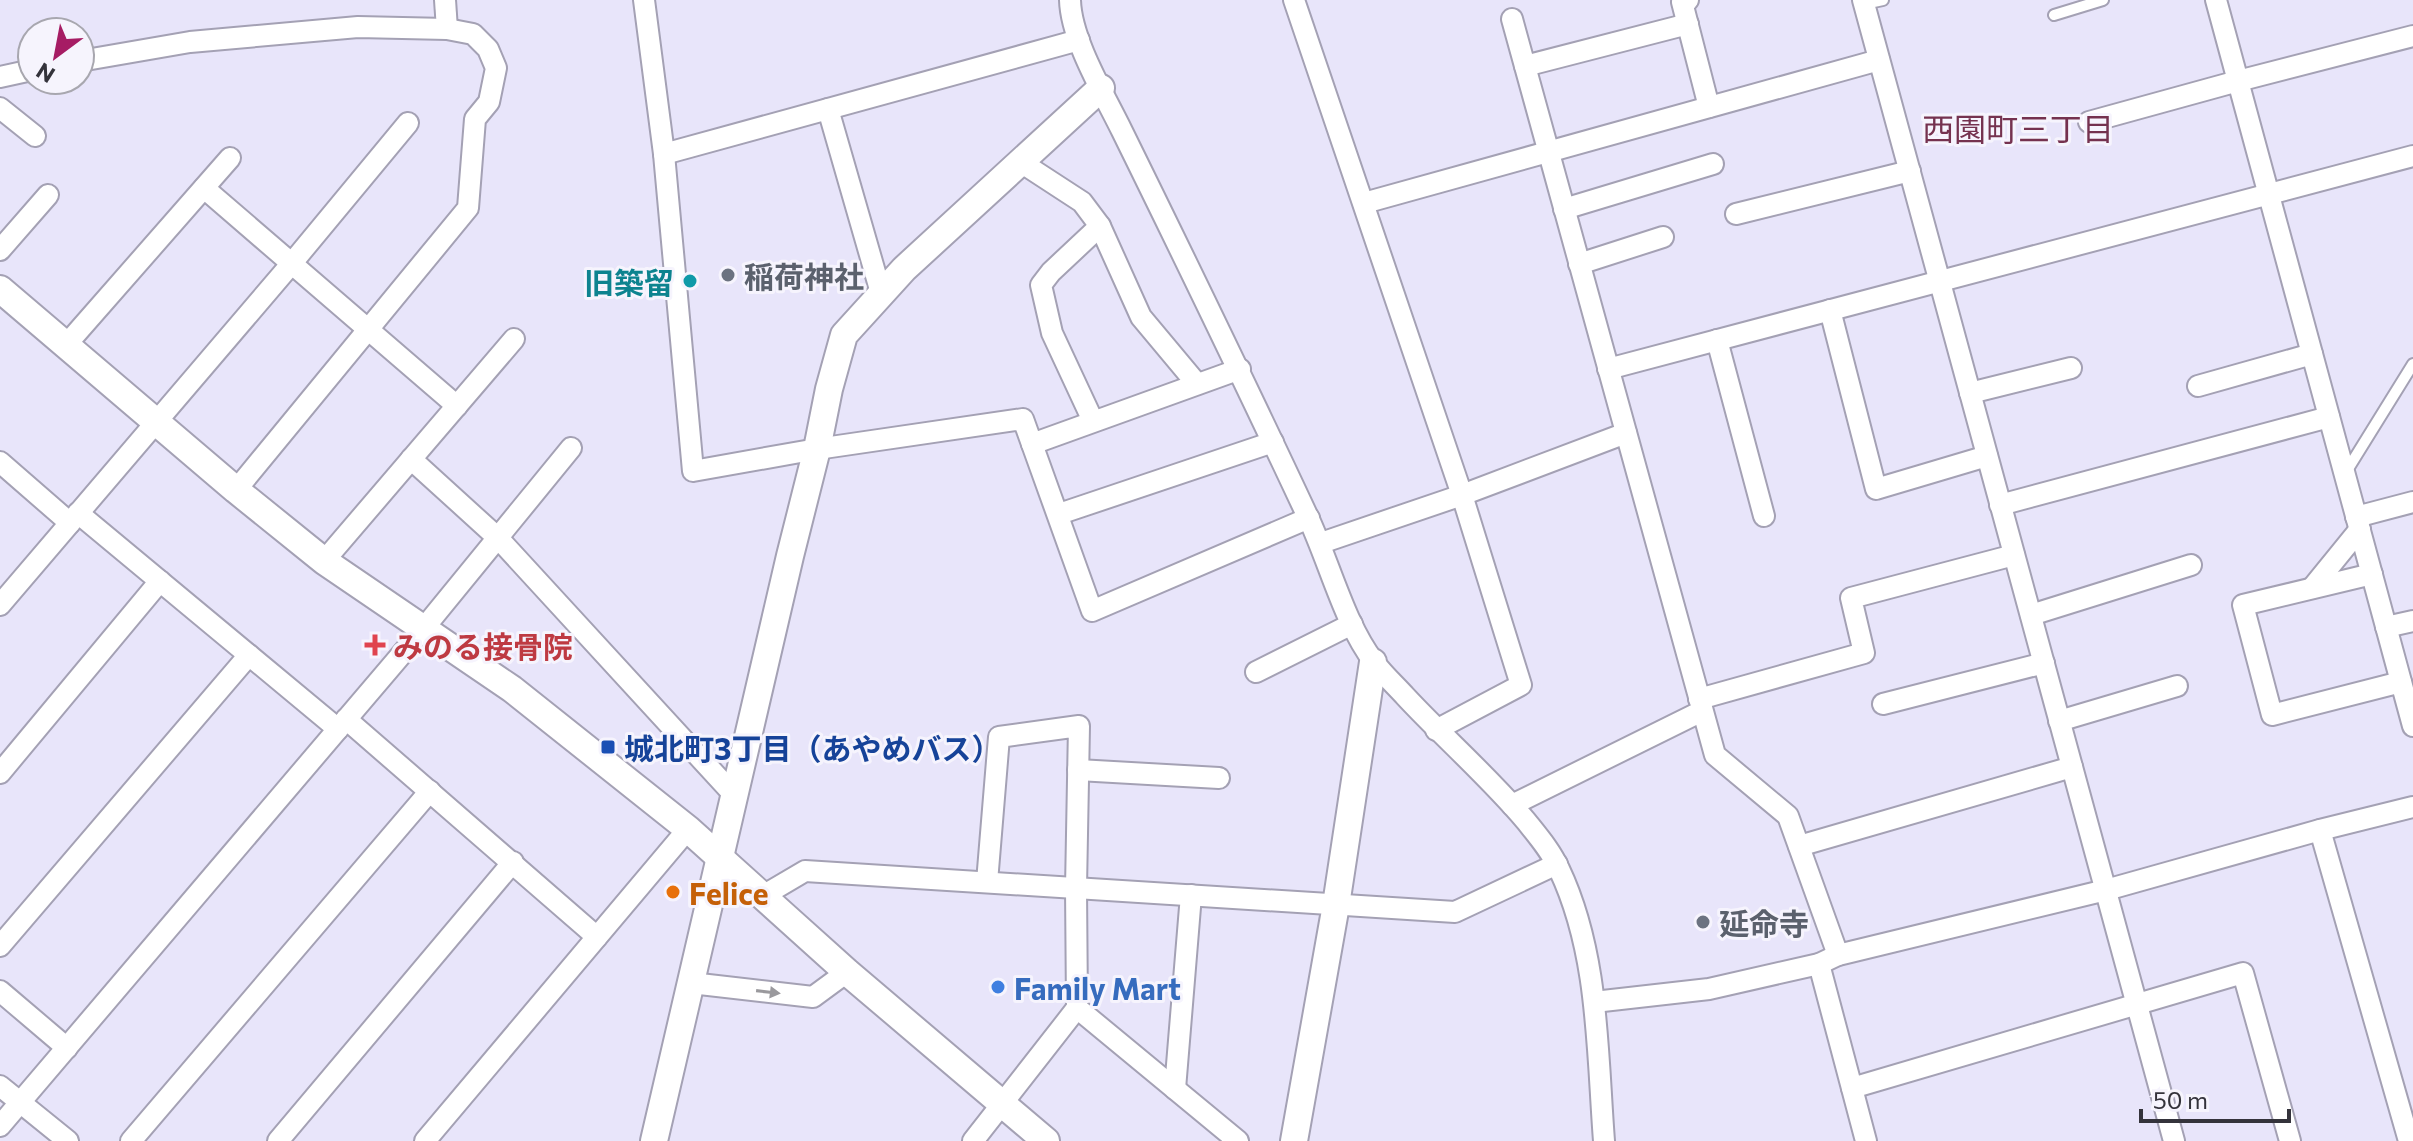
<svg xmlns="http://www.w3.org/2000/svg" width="2413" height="1141" font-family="Commissioner,'Noto Sans JP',sans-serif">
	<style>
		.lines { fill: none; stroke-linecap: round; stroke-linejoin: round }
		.service-casing { stroke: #a4a1b4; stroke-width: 14 }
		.minor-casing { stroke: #a4a1b4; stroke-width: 24 }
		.tertiary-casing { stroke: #a4a1b4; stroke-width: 30 }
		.service { stroke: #fff; stroke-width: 10 }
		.minor { stroke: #fff; stroke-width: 20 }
		.tertiary { stroke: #fff; stroke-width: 26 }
		.oneway { fill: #9a999d }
		.worship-dot { fill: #6b7280; stroke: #f6f4fd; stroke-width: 3 }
		.culture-dot { fill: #0f9aa8; stroke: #f6f4fd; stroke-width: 3 }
		.health-dot { fill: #e0444e; stroke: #f6f4fd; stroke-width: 3 }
		.transit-dot { fill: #1a4fb4; stroke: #f6f4fd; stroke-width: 3 }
		.food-dot { fill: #e8710a; stroke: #f6f4fd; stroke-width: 3 }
		.shop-dot { fill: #3f7fe0; stroke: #f6f4fd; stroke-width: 3 }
		.labels { text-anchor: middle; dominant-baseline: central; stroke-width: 6; stroke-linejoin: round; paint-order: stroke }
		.worship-label { font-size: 30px; font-weight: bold; fill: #5b616d; stroke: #f6f4fd; text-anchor: start }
		.culture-label { font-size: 30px; font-weight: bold; fill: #0d838f; stroke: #f6f4fd; text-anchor: end }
		.health-label { font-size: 30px; font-weight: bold; fill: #be3a42; stroke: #f6f4fd; text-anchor: start }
		.transit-label { font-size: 30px; font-weight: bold; fill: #164399; stroke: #f6f4fd; text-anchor: start }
		.food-label { font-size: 30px; font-weight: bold; fill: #c56008; stroke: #f6f4fd; text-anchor: start }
		.shop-label { font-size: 30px; font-weight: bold; fill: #366cbe; stroke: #f6f4fd; text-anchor: start }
		.neighbourhood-label { font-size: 32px; fill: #75324f; stroke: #f6f4fd }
	</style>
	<rect width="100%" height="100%" fill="#e8e5fa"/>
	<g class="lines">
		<defs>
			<g id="service">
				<polyline points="1864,4 1883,0"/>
				<polyline points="2054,15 2103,0"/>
				<polyline points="2346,472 2413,364"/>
			</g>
			<g id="minor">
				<polyline points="445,0 447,29"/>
				<polyline points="644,0 664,154 693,471 817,449 1023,419 1032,444 1240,369"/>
				<path d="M 1070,0 C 1071,40 1104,94 1122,131 C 1185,259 1247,387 1307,515 C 1329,561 1344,623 1374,662 C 1383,674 1395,685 1405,696 C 1444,738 1489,777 1526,821 C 1538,836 1551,851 1559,869 C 1599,953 1597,1050 1604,1141"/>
				<polyline points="1294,0 1462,495 1521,685 1436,730"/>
				<polyline points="1688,0 1682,2 1709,107"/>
				<polyline points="1863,0 2174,1141"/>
				<polyline points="2216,0 2413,726"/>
				<polyline points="1512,19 1715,755 1788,816 1838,955"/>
				<polyline points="80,61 190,42 358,27 447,29 473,34 488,49 496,68 489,102 475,119 468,208 236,490"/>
				<polyline points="1525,66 1688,24"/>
				<polyline points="0,77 32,70"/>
				<polyline points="0,108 35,136"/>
				<polyline points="828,109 881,293"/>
				<polyline points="2089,122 2238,81 2413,36"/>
				<polyline points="664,154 1079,40"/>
				<polyline points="1019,161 1082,202 1100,226 1141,317 1197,384"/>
				<polyline points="204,188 457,406"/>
				<polyline points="1364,203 1879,60"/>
				<polyline points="1564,209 1713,164"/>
				<polyline points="1736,214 1910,171"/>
				<polyline points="0,250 48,195"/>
				<polyline points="1579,264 1663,237"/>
				<polyline points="1830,310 1876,489 1987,456"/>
				<polyline points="1717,340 1764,516"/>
				<polyline points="66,345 230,158"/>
				<polyline points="1608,369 2413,156"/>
				<polyline points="2198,386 2312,354"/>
				<polyline points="1970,393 2071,368"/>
				<polyline points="1093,421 1052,333 1041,285 1051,272 1100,226"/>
				<polyline points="1032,444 1092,611 1309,518"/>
				<polyline points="411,459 498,538 735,796"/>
				<polyline points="0,462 70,523"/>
				<polyline points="2000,505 2329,417"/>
				<polyline points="78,513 338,729"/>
				<polyline points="1059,514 1273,442"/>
				<polyline points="2356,517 2413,502"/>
				<polyline points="1321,543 1462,495 1626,433"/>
				<polyline points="324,561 514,339"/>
				<polyline points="2372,574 2243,605 2272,715 2401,682"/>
				<polyline points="2312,588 2360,529"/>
				<polyline points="0,605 292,263 408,123"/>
				<polyline points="2031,615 2191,565"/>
				<polyline points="2386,627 2413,621"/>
				<polyline points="1256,672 1352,624"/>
				<polyline points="1699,699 1864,653 1851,598 2014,555"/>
				<polyline points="1883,704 2044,663"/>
				<polyline points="346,719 597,937"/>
				<polyline points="2059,721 2177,686"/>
				<polyline points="1078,770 1219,778"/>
				<polyline points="0,773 160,581"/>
				<polyline points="1512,805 1702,711"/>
				<polyline points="2320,830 2409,1141"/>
				<polyline points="1799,846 2072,767"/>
				<polyline points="761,897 805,871 1455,912 1557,864"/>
				<polyline points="0,946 249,655"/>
				<polyline points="1819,964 1866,1141"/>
				<polyline points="691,983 813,997 847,972"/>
				<polyline points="0,991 67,1048"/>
				<polyline points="1594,1002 1709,989 1819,964 1838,955 2106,890 2320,830 2413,807"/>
				<polyline points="1077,1008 1238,1141"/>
				<polyline points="0,1086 68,1141"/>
				<polyline points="1852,1088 2243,973 2290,1141"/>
				<polyline points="1175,1089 1191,895"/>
				<polyline points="0,1126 424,628 571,448"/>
				<polyline points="131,1141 430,791"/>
				<polyline points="278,1141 513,862"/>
				<polyline points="425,1141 688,829"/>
				<polyline points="973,1141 1077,1008 1076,888 1079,726 999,737 987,882"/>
			</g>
			<g id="tertiary">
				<polyline points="0,289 236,490 324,561 512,689 688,829 847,972 1046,1141"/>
				<polyline points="654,1141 790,556 817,449 829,389 844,335 904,269 1101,88"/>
				<polyline points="1294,1141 1336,905 1373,662"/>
			</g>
		</defs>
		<use href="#service" class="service-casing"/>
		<use href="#minor" class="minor-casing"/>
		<use href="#tertiary" class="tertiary-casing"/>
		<use href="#service" class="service"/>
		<use href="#minor" class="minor"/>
		<use href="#tertiary" class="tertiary"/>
	</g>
	<defs><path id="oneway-solid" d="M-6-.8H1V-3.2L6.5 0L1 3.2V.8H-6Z" transform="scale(2)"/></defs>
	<use class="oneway" href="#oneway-solid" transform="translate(768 992) rotate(7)"/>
	<g class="worship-dot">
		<circle cx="728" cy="275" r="8"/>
		<circle cx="1703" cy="922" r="8"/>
	</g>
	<circle class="culture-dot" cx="690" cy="281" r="8"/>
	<path class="health-dot" d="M371 633h8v8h8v8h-8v8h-8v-8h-8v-8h8z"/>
	<rect class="transit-dot" x="600" y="739" width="16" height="16" rx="4"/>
	<circle class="food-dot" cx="673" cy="892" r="8"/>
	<circle class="shop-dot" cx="998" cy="987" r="8"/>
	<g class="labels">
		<g class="worship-label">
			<text x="744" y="275">稲荷神社</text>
			<text x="1719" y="922">延命寺</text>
		</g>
		<g class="culture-label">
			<text x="674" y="281">旧築留</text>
		</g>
		<g class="health-label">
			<text x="393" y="645">みのる接骨院</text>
		</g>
		<g class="transit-label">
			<text x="624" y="747">城北町3丁目（あやめバス）</text>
		</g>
		<g class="food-label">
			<text x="689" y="892">Felice</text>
		</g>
		<g class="shop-label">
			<text x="1014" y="987">Family Mart</text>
		</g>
		<g class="neighbourhood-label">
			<text x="2018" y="128">西園町三丁目</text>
		</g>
	</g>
	<g transform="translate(56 56) rotate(212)"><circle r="38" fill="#f6f4fd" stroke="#a8a7af" stroke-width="2"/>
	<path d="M0-6L14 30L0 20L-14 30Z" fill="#a61c64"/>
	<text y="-12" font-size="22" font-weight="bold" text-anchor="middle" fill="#34333b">N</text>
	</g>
	<path d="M2141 1109v12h148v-12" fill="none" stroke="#34333b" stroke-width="4"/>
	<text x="2153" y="1109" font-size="24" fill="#34333b" stroke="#f6f4fd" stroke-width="6" paint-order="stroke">50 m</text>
</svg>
